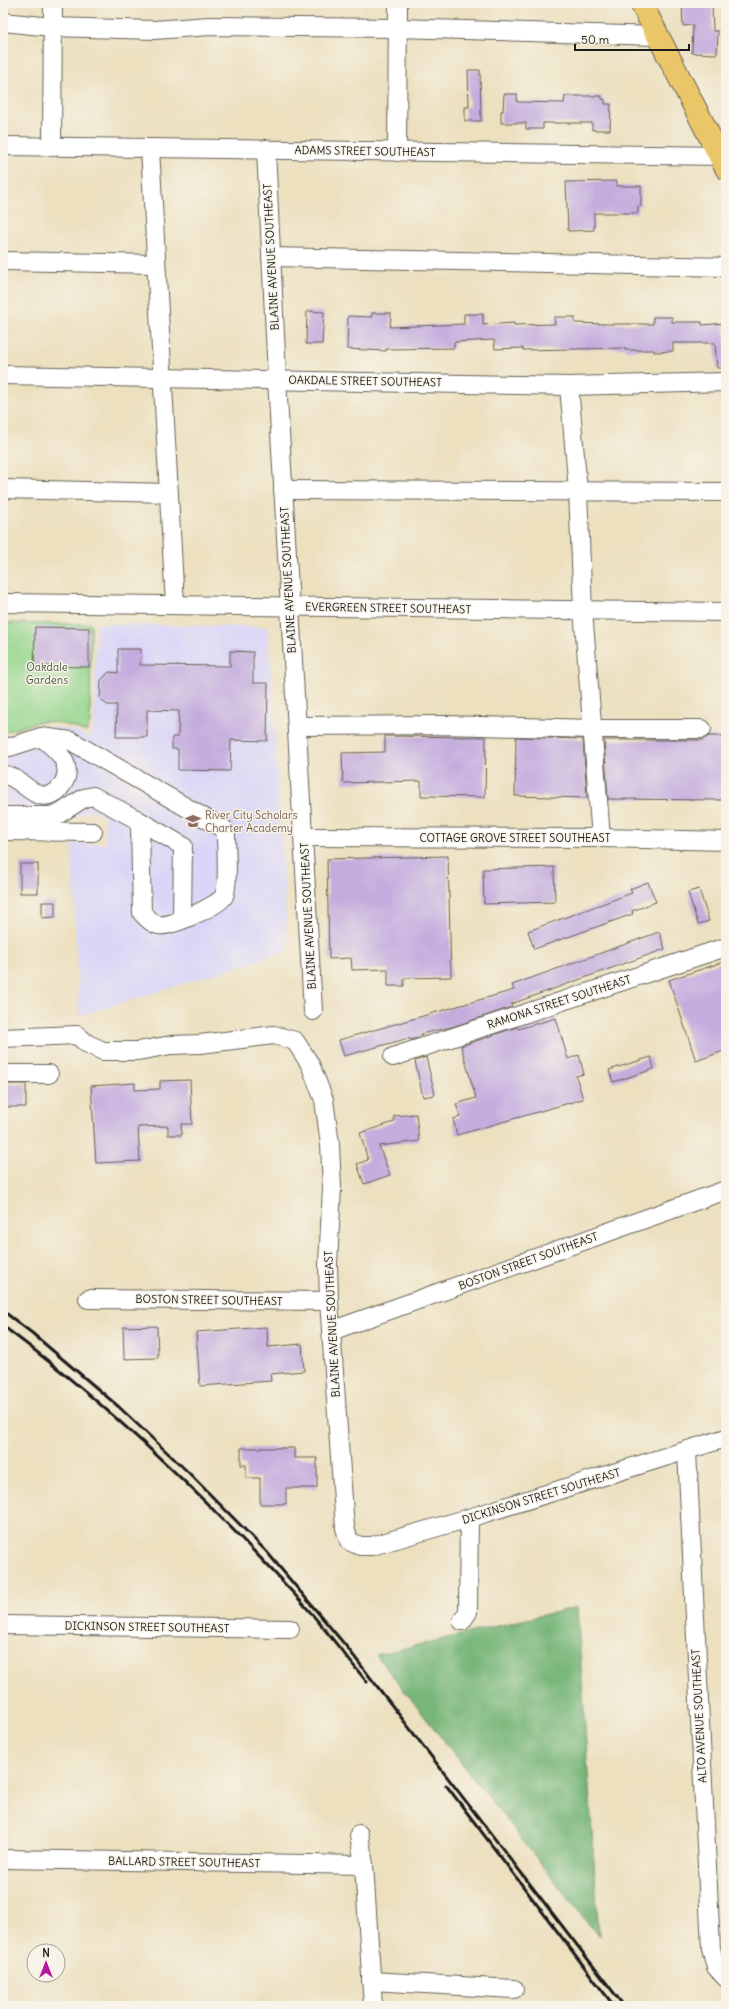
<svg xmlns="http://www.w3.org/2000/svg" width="729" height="2009" font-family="Delius,sans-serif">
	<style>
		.built { fill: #dad6f7 }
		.green { fill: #94d58c; stroke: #587854 }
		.forest { fill: #77b678; stroke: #4a694a }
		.building { fill: #c4adde }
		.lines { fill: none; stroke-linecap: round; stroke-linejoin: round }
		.minor-casing { stroke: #656155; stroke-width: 20 }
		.major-casing { stroke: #656155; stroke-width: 24 }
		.minor { stroke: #fff; stroke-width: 18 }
		.major { stroke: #ebc669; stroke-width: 22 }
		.rail { stroke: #1c1c1c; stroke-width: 3 }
		.labels { text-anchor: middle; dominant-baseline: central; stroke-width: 3; stroke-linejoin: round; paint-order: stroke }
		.street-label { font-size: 11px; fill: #1c1c1c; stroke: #f7f3e8 }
		.park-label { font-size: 11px; fill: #465d43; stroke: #f7f3e8 }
		.education-label { font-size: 11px; fill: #785e54; stroke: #f7f3e8; text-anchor: start }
	</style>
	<rect width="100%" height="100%" fill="#f7f3e8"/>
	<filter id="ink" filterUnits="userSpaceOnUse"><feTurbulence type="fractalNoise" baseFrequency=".025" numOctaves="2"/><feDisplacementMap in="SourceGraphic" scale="8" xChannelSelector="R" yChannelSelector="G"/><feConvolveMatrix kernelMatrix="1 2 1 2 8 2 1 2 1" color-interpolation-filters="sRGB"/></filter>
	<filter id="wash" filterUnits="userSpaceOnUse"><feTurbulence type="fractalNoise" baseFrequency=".012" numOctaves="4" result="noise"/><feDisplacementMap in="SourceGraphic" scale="16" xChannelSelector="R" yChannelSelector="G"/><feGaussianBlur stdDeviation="0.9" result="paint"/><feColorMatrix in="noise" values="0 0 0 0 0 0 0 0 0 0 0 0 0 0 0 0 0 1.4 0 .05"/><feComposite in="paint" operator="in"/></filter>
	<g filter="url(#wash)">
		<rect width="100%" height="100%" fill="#ece0bf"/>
		<polygon class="built" points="96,624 268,627 288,951 79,1016 72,844 106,843 104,816 97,812 88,811 64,823 3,827 3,735 14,735 42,727 55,727 75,731 89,738 94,724"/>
		<path class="green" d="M 3,623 L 91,624 L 90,723 L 86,732 C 69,725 49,718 31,724 C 21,727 13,730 3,732 Z"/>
		<polygon class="forest" points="577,1607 599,1937 376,1655"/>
		<g id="blocks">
			<g class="building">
				<polygon points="712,4 713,31 718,31 717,54 692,53 693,25 683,26 682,5"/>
				<polygon points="468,70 480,70 481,121 465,121 465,107 469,107"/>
				<polygon points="504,94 517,94 517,102 564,103 565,96 602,96 602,99 605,100 605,104 611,104 610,130 592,130 592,123 543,123 543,129 526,129 526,123 501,123 501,111 503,111"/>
				<polygon points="617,181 617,186 641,186 641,206 638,206 638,213 594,213 594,230 568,231 566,182"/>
				<polygon points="307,311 324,312 322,344 306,344"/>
				<polygon points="372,313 391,313 390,327 464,324 464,314 483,314 483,325 514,323 514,325 555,324 554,317 575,317 575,323 607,324 653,324 653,317 672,317 672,322 702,322 702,325 725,323 726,368 717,368 715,343 673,343 673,351 654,352 654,350 625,350 625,348 523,350 523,348 495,349 494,340 454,342 454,348 386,349 386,351 347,349 348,316 372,317"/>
				<polygon points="35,627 89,628 89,667 34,666"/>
				<polygon points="118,649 141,649 140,665 230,666 230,651 253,652 253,683 268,683 267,741 231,740 230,771 178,770 178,749 172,749 172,737 178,737 179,711 147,710 147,737 116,737 117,705 107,705 100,698 101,680 109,672 118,673"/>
				<polygon points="385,736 486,737 485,797 421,796 421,781 343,783 342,753 385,752"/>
				<polygon points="709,736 725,736 724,800 608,799 604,740 702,740"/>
				<polygon points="516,737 583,739 587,798 515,796"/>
				<polygon points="448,856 451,977 404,978 404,986 388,986 388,969 352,970 351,958 329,959 327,859"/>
				<rect x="20" y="864" width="18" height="29"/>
				<polygon points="554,867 555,902 484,904 483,869"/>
				<polygon points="648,882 656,902 632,911 633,914 534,949 528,931 632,893 630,889"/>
				<polygon points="699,889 709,921 698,924 688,892"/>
				<polygon points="42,902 55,902 55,917 42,918"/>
				<polygon points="659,932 665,949 511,1004 512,1007 455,1026 421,1034 421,1037 410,1040 409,1038 344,1056 339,1040 514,990 512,985"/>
				<polygon points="726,961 726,1050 696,1061 669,980"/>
				<polygon points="556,1018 568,1059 579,1055 584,1074 576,1076 583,1099 457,1135 453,1119 460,1117 456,1104 476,1098 461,1046 517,1027 518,1029"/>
				<polygon points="426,1057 435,1095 423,1097 415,1061"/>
				<polygon points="651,1057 654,1069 613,1082 609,1070"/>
				<polygon points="190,1080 192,1124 181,1124 182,1135 168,1135 168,1126 138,1127 140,1161 96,1163 91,1086 135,1083 135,1090 160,1089 160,1081"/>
				<rect x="3" y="1084" width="23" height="23"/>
				<polygon points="416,1114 419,1141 379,1146 390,1175 364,1184 357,1164 368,1160 360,1133 394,1122 394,1116"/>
				<polygon points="157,1326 158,1358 124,1359 123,1327"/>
				<polygon points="267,1327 268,1347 302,1344 304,1371 270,1374 271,1381 200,1386 196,1332"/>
				<polygon points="241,1448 294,1448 294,1458 317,1458 317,1488 286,1488 286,1504 260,1504 260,1478 246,1478 246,1465 241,1465"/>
			</g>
		</g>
	</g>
	<g filter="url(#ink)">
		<use href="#blocks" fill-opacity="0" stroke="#656155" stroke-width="1"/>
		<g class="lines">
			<defs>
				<g id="minor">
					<polyline points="3,22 52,27 154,30 209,26 398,28 658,36"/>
					<polyline points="3,146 726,156"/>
					<polyline points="52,147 53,3"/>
					<polyline points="150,148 175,605"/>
					<polyline points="266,149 278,397 313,1011"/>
					<polyline points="397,152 398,3"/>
					<polyline points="271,257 726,267"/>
					<polyline points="3,261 156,264"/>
					<polyline points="3,375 569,386 726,382"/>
					<polyline points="569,386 578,491 583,610 601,838"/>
					<polyline points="3,489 169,493"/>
					<polyline points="283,490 726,492"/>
					<polyline points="3,603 726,612"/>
					<polyline points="297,726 445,725 592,729 702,729"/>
					<path d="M 3,747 L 10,747 L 41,737 L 71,741 L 224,829 L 226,834 C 226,849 229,884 224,896 C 220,905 169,928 159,925 C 152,924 147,918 142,913 L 140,827 L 136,819 L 93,796 L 84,798 L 59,814 L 50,816 L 3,816"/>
					<path d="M 3,775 C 22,775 34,806 56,792 C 58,791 60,787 62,785 C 76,765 56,749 41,737"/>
					<polyline points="136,819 183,846 182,918"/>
					<polyline points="3,831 93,832"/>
					<polyline points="304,837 601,838 726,841"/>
					<polyline points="3,1038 77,1035 86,1043 103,1051 138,1051 171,1045 200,1044 274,1035 295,1041 310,1064 324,1100 330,1144 332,1188 328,1264 329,1301 345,1528 349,1541 360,1546 372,1546 469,1518 726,1438"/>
					<polyline points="393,1057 726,947"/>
					<polyline points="3,1074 49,1074"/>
					<polyline points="88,1299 329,1301"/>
					<polyline points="331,1331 726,1190"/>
					<polyline points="687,1451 711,1949 716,1967 726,1978"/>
					<polyline points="462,1621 468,1612 469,1518"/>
					<polyline points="3,1625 290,1629"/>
					<polyline points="359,1834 364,1865 373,2006"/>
					<polyline points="3,1859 364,1865"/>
					<polyline points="371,1981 514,1989"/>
				</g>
				<polyline id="major" points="641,3 726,168"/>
			</defs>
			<use href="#minor" class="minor-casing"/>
			<use href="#major" class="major-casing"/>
			<use href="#minor" class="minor"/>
			<use href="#major" class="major"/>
			<g class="rail">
				<polyline points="3,1311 32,1333 119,1407 188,1472 266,1551 346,1646 624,2006"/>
				<path d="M 3,1326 C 109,1405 206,1498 296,1596 C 321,1623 343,1653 367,1682"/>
				<polyline points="446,1785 614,2006"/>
			</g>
		</g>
	</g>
	<defs>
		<symbol id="school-bare" viewBox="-9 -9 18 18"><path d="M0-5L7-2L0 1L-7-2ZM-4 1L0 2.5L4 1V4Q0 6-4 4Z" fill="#8d6e63" stroke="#f7f3e8" stroke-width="2.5" paint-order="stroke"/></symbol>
	</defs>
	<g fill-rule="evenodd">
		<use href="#school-bare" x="182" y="810" width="22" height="22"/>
	</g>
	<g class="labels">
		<g class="street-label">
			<text transform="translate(365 151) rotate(1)">ADAMS STREET SOUTHEAST</text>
			<text transform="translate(271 257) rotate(-93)">BLAINE AVENUE SOUTHEAST</text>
			<text transform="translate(365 381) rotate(1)">OAKDALE STREET SOUTHEAST</text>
			<text transform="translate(288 580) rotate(-93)">BLAINE AVENUE SOUTHEAST</text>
			<text transform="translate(388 608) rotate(1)">EVERGREEN STREET SOUTHEAST</text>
			<text x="515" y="838">COTTAGE GROVE STREET SOUTHEAST</text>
			<text transform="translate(308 916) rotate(-93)">BLAINE AVENUE SOUTHEAST</text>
			<text transform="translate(559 1002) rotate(-18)">RAMONA STREET SOUTHEAST</text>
			<text transform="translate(528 1261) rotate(-20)">BOSTON STREET SOUTHEAST</text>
			<text transform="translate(209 1300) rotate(1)">BOSTON STREET SOUTHEAST</text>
			<text transform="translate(332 1324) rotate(-93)">BLAINE AVENUE SOUTHEAST</text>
			<text transform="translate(541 1496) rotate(-17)">DICKINSON STREET SOUTHEAST</text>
			<text transform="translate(147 1627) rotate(1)">DICKINSON STREET SOUTHEAST</text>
			<text transform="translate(699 1716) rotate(-93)">ALTO AVENUE SOUTHEAST</text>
			<text transform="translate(184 1862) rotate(1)">BALLARD STREET SOUTHEAST</text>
		</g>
		<g class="park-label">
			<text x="47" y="667">Oakdale<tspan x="47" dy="13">Gardens</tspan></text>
		</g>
		<g class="education-label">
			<text x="205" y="815">River City Scholars<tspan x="205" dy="13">Charter Academy</tspan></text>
		</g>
	</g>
	<rect width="729" height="2009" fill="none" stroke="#f7f3e8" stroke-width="16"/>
	<g transform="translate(46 1963)"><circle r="19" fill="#f7f3e8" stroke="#9f9d96"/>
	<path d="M0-3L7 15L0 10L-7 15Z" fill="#b5179e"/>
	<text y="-6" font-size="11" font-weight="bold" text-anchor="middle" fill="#1c1c1c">N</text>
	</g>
	<path d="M575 44v6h114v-6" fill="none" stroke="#1c1c1c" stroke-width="2"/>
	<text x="581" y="44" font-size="12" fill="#1c1c1c" stroke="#f7f3e8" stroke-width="3" paint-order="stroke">50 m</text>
</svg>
